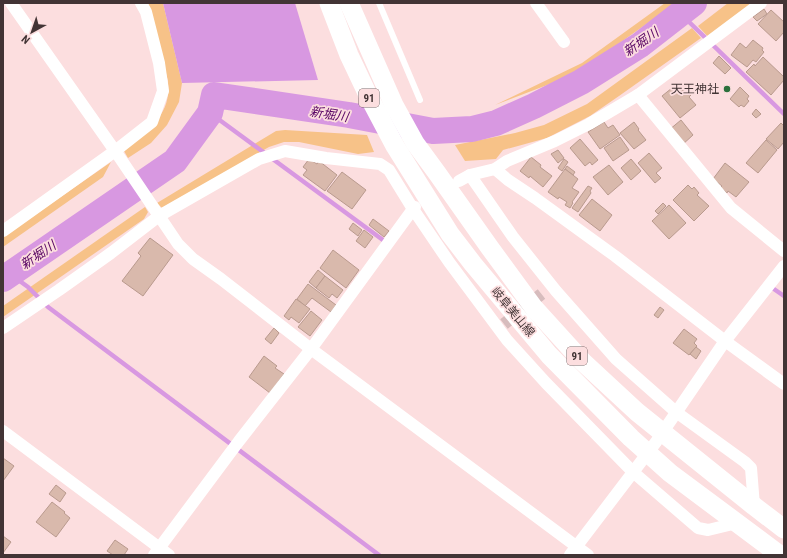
<svg xmlns="http://www.w3.org/2000/svg" width="787" height="558" font-family="'Roboto Condensed','Noto Sans JP',sans-serif">
	<style>
		.green { fill: #f7c288 }
		.water { fill: #d898e1 }
		.lines { fill: none; stroke-linecap: round; stroke-linejoin: round }
		.stream { stroke: #d898e1; stroke-width: 4.5 }
		.river { stroke: #d898e1; stroke-width: 26 }
		.building { fill: #d9b9ac; stroke: #b99a8e }
		.street-tunnel { stroke: #d7bcbd; stroke-width: 12; stroke-dasharray: 12 6; stroke-linecap: butt }
		.lane { stroke: #fff; stroke-width: 6 }
		.street { stroke: #fff; stroke-width: 12 }
		.primary { stroke: #fff; stroke-width: 19 }
		.poi-dot { fill: #2c703c; stroke: #fcdedf; stroke-width: 1.5 }
		.labels { text-anchor: middle; dominant-baseline: central; stroke-width: 3.5; stroke-linejoin: round; paint-order: stroke }
		.shield { fill: #fcdedf; stroke: #7a6768; stroke-width: 1 }
		.shield-label { font-size: 11px; font-weight: bold; fill: #423435 }
		.poi-label { font-size: 12px; fill: #423435; stroke: #fcdedf; text-anchor: end }
		.street-label { font-size: 12px; fill: #423435; stroke: #fcdedf }
		.water-label { font-size: 13px; font-style: italic; fill: #590665; stroke: #fcdedf }
	</style>
	<rect width="100%" height="100%" fill="#fcdedf"/>
	<g class="green">
		<path d="M 148,3 L 163,3 L 182,83 L 179,102 L 167,125 L 151,143 L 128,158 L 124,151 C 142,135 166,119 168,94 C 169,90 168,85 168,81 Z"/>
		<polygon points="665,3 676,3 576,74 495,105 582,63"/>
		<polygon points="728,3 753,3 709,38 698,26"/>
		<polygon points="692,28 701,38 619,96 590,116 547,138 503,150 496,159 465,161 455,145 515,133 544,125 587,104"/>
		<polygon points="285,130 367,135 374,152 358,154 299,142 284,142 269,147 162,208 157,203 276,131"/>
		<polygon points="111,162 103,177 3,247 3,237"/>
		<polygon points="145,207 148,212 144,219 3,317 3,306"/>
	</g>
	<polygon class="water" points="163,3 295,3 318,80 182,83"/>
	<g class="lines">
		<g class="stream">
			<polyline points="686,19 784,114"/>
			<polyline points="210,113 387,243"/>
			<polyline points="10,274 28,287 48,307 379,555"/>
			<polyline points="773,285 771,287 784,296"/>
		</g>
		<polyline class="river" points="3,279 175,161 210,113 214,95 349,115 433,131 472,129 496,123 534,106 581,82 640,45 694,3"/>
	</g>
	<g class="building">
		<polygon points="764,9 767,14 757,21 753,17"/>
		<polygon points="771,10 784,22 784,32 776,41 758,24"/>
		<polygon points="753,40 763,48 762,50 764,52 756,62 753,60 747,67 731,55 740,43 746,48"/>
		<polygon points="719,56 731,68 725,74 713,63"/>
		<polygon points="763,57 784,77 784,80 771,95 746,72 754,64 755,66"/>
		<polygon points="677,84 683,91 685,88 691,95 689,97 696,105 680,118 662,96"/>
		<polygon points="740,87 749,96 747,99 749,101 744,107 741,105 739,107 730,99"/>
		<polygon points="756,109 761,114 756,118 752,114"/>
		<polygon points="681,120 693,135 682,145 669,130"/>
		<polygon points="604,122 608,128 613,125 620,135 600,149 588,132"/>
		<polygon points="634,122 639,129 638,130 646,140 634,149 620,133"/>
		<polygon points="781,123 784,126 784,142 778,149 766,139"/>
		<polygon points="620,137 629,150 613,161 604,148"/>
		<polygon points="580,139 598,160 592,165 590,162 585,166 570,148"/>
		<polygon points="766,140 777,150 758,173 746,163"/>
		<polygon points="558,150 564,158 558,163 551,154"/>
		<polygon points="649,153 662,168 656,173 661,178 655,183 638,163"/>
		<polygon points="531,157 541,165 540,167 552,176 543,187 530,176 529,178 520,171"/>
		<polygon points="309,159 317,164 319,161 337,175 325,191 303,175 307,170 303,167"/>
		<polygon points="564,159 568,162 562,171 558,168"/>
		<polygon points="631,159 641,171 631,180 621,168"/>
		<polygon points="725,163 749,182 736,197 728,191 727,193 720,188 722,186 713,179"/>
		<polygon points="609,165 623,182 608,195 593,177"/>
		<polygon points="567,166 575,172 573,175 565,169"/>
		<polygon points="565,169 578,179 572,188 579,192 572,202 573,203 570,208 565,205 567,202 559,197 558,199 548,192"/>
		<polygon points="342,172 366,190 352,209 327,191"/>
		<polygon points="688,185 692,189 694,187 699,193 697,195 709,206 694,221 673,200"/>
		<polygon points="588,186 592,188 590,191 591,193 578,212 572,208"/>
		<polygon points="592,199 612,215 600,231 579,215"/>
		<polygon points="663,203 666,206 658,214 655,211"/>
		<polygon points="669,205 686,223 669,239 652,221"/>
		<polygon points="373,219 389,231 384,237 369,225"/>
		<polygon points="353,223 362,230 358,236 349,229"/>
		<polygon points="364,230 373,237 365,248 356,241"/>
		<polygon points="150,238 173,255 143,296 122,281 141,256 138,253"/>
		<polygon points="333,250 359,270 346,288 320,268"/>
		<polygon points="318,270 325,276 316,288 309,282"/>
		<polygon points="325,276 343,290 337,298 332,294 329,298 316,288"/>
		<polygon points="308,284 336,305 331,312 312,298 305,306 297,299"/>
		<polygon points="296,299 310,309 299,323 291,317 289,320 284,316"/>
		<polygon points="660,307 664,310 658,318 654,315"/>
		<polygon points="311,311 322,320 310,336 298,327"/>
		<polygon points="274,328 279,333 271,344 265,339"/>
		<polygon points="684,329 697,339 694,343 697,346 689,355 673,343"/>
		<polygon points="696,347 701,351 696,359 690,354"/>
		<polygon points="264,356 277,366 275,368 284,374 270,393 249,377"/>
		<polygon points="3,458 14,466 3,481"/>
		<polygon points="56,485 66,493 60,502 49,494"/>
		<polygon points="52,502 65,512 64,513 70,518 56,537 36,522"/>
		<polygon points="3,536 11,542 3,553"/>
		<polygon points="115,540 128,549 124,555 113,555 107,551"/>
	</g>
	<g class="lines">
		<polyline class="street-tunnel" points="504,324 544,292"/>
		<polyline class="lane" points="379,3 420,100"/>
		<g class="street">
			<polyline points="11,3 120,158 178,244 193,259 221,279 311,349 588,555"/>
			<polyline points="536,3 564,42"/>
			<polyline points="638,95 731,208 784,251"/>
			<polyline points="495,169 508,180 535,198 615,256 725,341 784,384"/>
			<polyline points="470,175 513,237 556,291 616,359 676,412 745,462 751,468 754,506"/>
			<polyline points="459,181 470,175 495,169 507,161 555,141 589,124 638,95 761,3"/>
			<polyline points="3,231 115,151 152,122 163,91 159,63 146,12 141,3"/>
			<polyline points="3,328 59,290 111,253 159,216 259,159 285,151 326,158 380,164 389,170 413,209 449,262 507,340 546,383 633,472 698,528 708,530 737,523"/>
			<polyline points="3,431 169,555"/>
			<polyline points="154,555 239,441 311,349 413,209 415,207"/>
			<polyline points="570,555 656,442 725,341 784,266"/>
		</g>
		<g class="primary">
			<polyline points="329,3 349,55 367,93 395,146 450,234 473,264 549,355 631,438 670,473 780,555"/>
			<polyline points="349,3 394,105 415,143 437,173 490,248 534,308 583,362 637,412 754,506 784,529"/>
		</g>
	</g>
	<circle class="poi-dot" cx="727" cy="89" r="4"/>
	<g class="labels">
		<g class="shield">
			<rect x="359" y="89" width="20" height="18" rx="3"/>
			<rect x="567" y="347" width="20" height="18" rx="3"/>
		</g>
		<g class="shield-label">
			<text x="369" y="98">91</text>
			<text x="577" y="356">91</text>
		</g>
		<g class="poi-label">
			<text x="719" y="89">天王神社</text>
		</g>
		<g class="street-label">
			<text transform="translate(513 312) rotate(50)">岐阜美山線</text>
		</g>
		<g class="water-label">
			<text transform="translate(641 42) rotate(-35)">新堀川</text>
			<text transform="translate(329 114) rotate(9)">新堀川</text>
			<text transform="translate(38 255) rotate(-34)">新堀川</text>
		</g>
	</g>
	<rect width="787" height="558" fill="none" stroke="#423435" stroke-width="8"/>
	<g transform="translate(32 32) rotate(220)" stroke="#fcdedf" stroke-width="3" paint-order="stroke">
	<path d="M0-3L7 15L0 10L-7 15Z" fill="#423435"/>
	<text y="-6" font-size="11" font-weight="bold" text-anchor="middle" fill="#423435">N</text>
	</g>
</svg>
